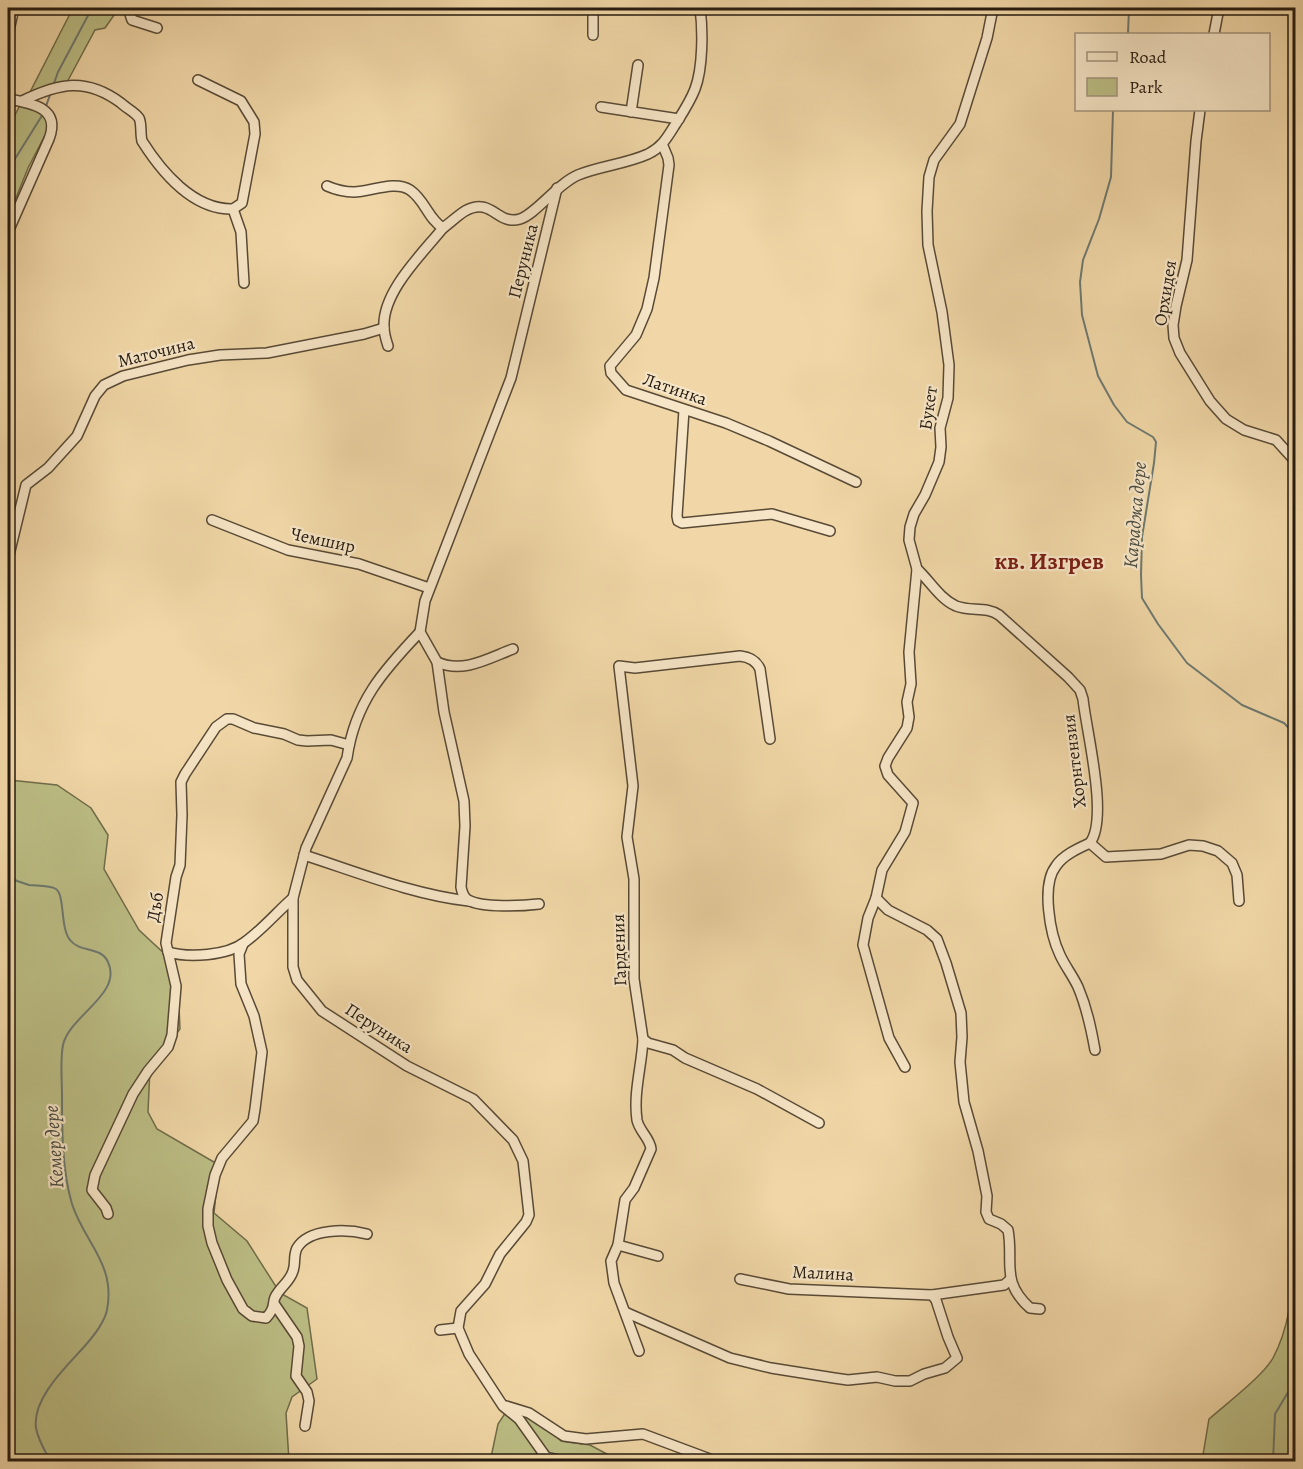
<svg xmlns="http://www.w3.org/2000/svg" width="1303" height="1469" font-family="Alegreya,serif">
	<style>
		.green { fill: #bcbe85; stroke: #706c4a; stroke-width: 1.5 }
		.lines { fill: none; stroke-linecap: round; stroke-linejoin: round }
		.stream { stroke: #6d7971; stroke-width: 2 }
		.street-casing { stroke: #584a36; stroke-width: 12 }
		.street { stroke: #f6e5c6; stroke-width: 9 }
		.labels { text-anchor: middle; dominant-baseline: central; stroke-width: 4.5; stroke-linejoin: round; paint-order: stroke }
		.street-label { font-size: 18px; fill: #251b10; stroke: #f6e5c6 }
		.water-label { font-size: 20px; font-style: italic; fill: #494a40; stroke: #f6e5c6 }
		.district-label { font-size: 24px; font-weight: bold; fill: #7a1f14; stroke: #f6e5c6 }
	</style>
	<rect width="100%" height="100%" fill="#f1d7a7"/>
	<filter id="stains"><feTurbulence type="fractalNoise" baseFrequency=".00333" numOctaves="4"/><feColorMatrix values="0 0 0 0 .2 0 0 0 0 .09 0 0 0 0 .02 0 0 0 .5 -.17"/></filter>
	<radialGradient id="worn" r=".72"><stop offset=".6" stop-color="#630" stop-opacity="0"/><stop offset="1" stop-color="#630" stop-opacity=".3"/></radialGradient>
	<g class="green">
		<polygon points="73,8 119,8 105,28 95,30 65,86 27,98"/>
		<polygon points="22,101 53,120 28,168 8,218 8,129"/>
		<polygon points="9,780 57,785 91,808 108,835 104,869 139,930 169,958 178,985 180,1029 150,1068 148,1112 157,1129 219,1165 214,1213 247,1241 280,1293 307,1308 317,1379 292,1397 286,1413 289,1461 8,1461 8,786"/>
		<path d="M 1295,1262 L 1295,1461 L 1202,1461 L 1209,1419 C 1226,1404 1263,1376 1273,1358 C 1289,1328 1292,1295 1295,1262 Z"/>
		<polygon points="508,1409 541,1421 561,1441 590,1445 620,1461 490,1462 498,1424"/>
	</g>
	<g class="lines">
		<g class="stream">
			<polyline points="1128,34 1129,8"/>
			<polyline points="53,86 58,72 92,8"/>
			<polyline points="45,109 51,92"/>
			<polyline points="1113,110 1111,177 1099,219 1083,260 1080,282 1082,315 1098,376 1114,405 1127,422 1153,437 1156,442 1154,463 1142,537 1141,575 1142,598 1158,624 1187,663 1242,705 1284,723 1296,736"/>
			<polyline points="8,170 43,114"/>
			<path d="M 8,877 C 14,880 22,883 29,885 C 37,886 49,885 56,889 C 65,895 60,928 70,940 C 80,953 101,946 108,962 C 123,994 69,1016 63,1045 C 60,1060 62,1080 62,1096 C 62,1131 62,1170 72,1204 C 84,1242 116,1264 107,1310 C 104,1324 93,1337 83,1348 C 65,1368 32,1399 36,1428 C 38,1440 45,1451 51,1462"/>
			<polyline points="1296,1185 1293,1209 1296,1224"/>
			<polyline points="1273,1462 1275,1414 1296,1379"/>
		</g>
		<defs>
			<g id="street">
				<polyline points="128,8 132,20 157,28"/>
				<polyline points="593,8 593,35"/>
				<polyline points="1214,34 1219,8"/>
				<polyline points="8,35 14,8"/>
				<path d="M 8,99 C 32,103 61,108 49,139 L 8,232"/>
				<path d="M 22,101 C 59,83 86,77 121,103 C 126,108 135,112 139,118 C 142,124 140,133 142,141 C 161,171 193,210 233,209 L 242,203 L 255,134 L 254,122 L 241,101 L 198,80"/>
				<polyline points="601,107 679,119"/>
				<polyline points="1200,110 1196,141 1187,260 1176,306 1173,325 1174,338 1180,353 1210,401 1226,419 1244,430 1276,440 1296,462"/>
				<polyline points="631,112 638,65"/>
				<polyline points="663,146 668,158 669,165 654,278 647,309 636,335 610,366 611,373 626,390 726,423 769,441 856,482"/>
				<path d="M 327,186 C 336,190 344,192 354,192 C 370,192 395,180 410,190 C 425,200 428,219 443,228 C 450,223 457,216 465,211 C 492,196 497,226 520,219 C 536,214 557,184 578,175 C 600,166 626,164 648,154 C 662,147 667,138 675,125 C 682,114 690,102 695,89 C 703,68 703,30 700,8"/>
				<polyline points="233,209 241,232 244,283"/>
				<path d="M 388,346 C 386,340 384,333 384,327 C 382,292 422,254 443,228"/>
				<polyline points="684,410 677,516 678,521 682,523 772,514 830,531"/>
				<polyline points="212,520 288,550 359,564 429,588"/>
				<polyline points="8,559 26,485 48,468 77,436 95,396 104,385 123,376 188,360 220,355 267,353 364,334 384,328"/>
				<path d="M 917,569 C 930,581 940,599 956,606 C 971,612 986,606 999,615 L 1068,677 L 1080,690 L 1083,699 C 1086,730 1109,818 1090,843 L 1106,857 L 1161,854 L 1189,845 L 1203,846 L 1218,851 L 1232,863 L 1237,875 L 1239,901"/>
				<path d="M 420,632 C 383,671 355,702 347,758 L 306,848 L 293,898 L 293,967 L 297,980 L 322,1011 L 407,1066 L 473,1099 L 513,1140 L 523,1161 L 529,1215 L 526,1222 L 500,1254 L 485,1284 L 461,1311 L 458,1328 L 469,1354 L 503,1406 L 519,1419 L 546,1457 L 567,1462"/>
				<path d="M 437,662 C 463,674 489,658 513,649"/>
				<path d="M 770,739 L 760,669 C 756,660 749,657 740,656 L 635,668 L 619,666 L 633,786 L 627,837 L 634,879 L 634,979 L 643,1039 L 648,1043 L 673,1050 L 685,1058 L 757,1089 L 819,1123"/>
				<path d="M 1090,843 C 1079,848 1063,855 1056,866 C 1041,885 1050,934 1060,955 C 1065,966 1073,976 1078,987 C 1087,1008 1091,1028 1095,1050"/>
				<path d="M 304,855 C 357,872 414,895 469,901"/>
				<path d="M 876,898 L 888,910 L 927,930 L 937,939 L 946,963 L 961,1013 L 962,1037 L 960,1062 L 964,1102 L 978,1151 L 987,1196 L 986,1212 L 989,1219 L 1001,1224 L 1008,1230 C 1014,1262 1000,1281 1030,1308 L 1040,1309"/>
				<path d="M 539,904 C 523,906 482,908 468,900 C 463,897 462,892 461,887 L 465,826 L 464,801 L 444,712 L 437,662 L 420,632 L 425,601 L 511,378 L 557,188"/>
				<path d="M 243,944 L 239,954 L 241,984 L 254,1016 L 262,1052 L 255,1109 L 253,1121 L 222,1158 L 215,1175 L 208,1209 L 208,1226 L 212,1243 L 227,1280 L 243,1309 L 252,1316 L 266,1318 C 277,1307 271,1301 277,1294 C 282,1286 290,1281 293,1271 C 296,1263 293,1256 297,1248 C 309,1228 347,1229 367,1234"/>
				<path d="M 168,952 C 189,958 227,956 245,942 C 262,930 277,912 293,898"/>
				<polyline points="905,1067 889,1038 863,945 868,918 876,898 882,870 905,832 913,803 888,775 885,766 888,758 907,728 909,717 907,702 911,684 909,652 917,569 909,540 910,527 914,514 925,495 939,462 941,447 940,428 948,398 949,365 942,312 928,245 927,211 929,177 934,160 960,124 987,38 993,8"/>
				<polyline points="108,1214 106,1208 92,1190 95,1175 133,1094 148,1071 168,1047 172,1035 176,986 166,943 176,877 180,865 182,815 181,782 185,774 216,727 227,719 233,719 254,728 284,734 298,740 307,741 331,740 349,745"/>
				<polyline points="618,1245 658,1256"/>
				<polyline points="932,1295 1004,1285 1011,1279"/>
				<polyline points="275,1305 297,1337 299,1346 296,1376 307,1392 309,1401 305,1426"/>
				<polyline points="625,1312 730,1358 771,1368 834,1378 848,1380 877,1377 895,1381 910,1381 924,1374 945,1368 957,1358 948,1337 936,1300 932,1295 789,1289 740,1279"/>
				<polyline points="440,1330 458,1328"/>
				<path d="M 639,1351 L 614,1283 L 611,1261 L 618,1245 L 625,1200 L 634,1188 L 651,1149 C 650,1138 639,1131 637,1120 C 633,1093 642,1065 643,1039"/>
				<polyline points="506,1406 529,1413 564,1436 586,1439 643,1434 718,1462"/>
			</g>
		</defs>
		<use href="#street" class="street-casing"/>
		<use href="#street" class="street"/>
	</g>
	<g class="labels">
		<g class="street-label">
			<text transform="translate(523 261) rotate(-76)">Перуника</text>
			<text transform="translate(1165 293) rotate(-81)">Орхидея</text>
			<text transform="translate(156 352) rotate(-14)">Маточина</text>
			<text transform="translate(675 389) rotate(19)">Латинка</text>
			<text transform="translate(928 408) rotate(-82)">Букет</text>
			<text transform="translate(323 540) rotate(12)">Чемшир</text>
			<text transform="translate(1074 761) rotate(-97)">Хорнтензия</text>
			<text transform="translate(155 907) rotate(-80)">Дъб</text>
			<text transform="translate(619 950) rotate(-92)">Гардения</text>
			<text transform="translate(379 1028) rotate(33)">Перуника</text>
			<text transform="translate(823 1273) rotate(3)">Малина</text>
		</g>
		<g class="water-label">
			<text transform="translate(1135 515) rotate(-85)">Караджа дере</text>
			<text transform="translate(54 1147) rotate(-94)">Кемер дере</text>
		</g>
		<g class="district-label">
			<text x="1049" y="561">кв. Изгрев</text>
		</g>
	</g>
	<rect width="1303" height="1469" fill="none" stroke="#f1d7a7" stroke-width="30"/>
	<rect x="9" y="9" width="1285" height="1451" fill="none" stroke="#251b10" stroke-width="3"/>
	<rect x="15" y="15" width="1273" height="1439" fill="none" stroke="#251b10" stroke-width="1.5"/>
	<rect x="1075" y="33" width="195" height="78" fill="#f6e5c6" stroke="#a2947d" stroke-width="1.5"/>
	<rect x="1087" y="52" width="30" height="9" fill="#f6e5c6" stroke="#a2947d" stroke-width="1.5"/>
	<text x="1129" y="63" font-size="18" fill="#251b10">Road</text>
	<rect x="1087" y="78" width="30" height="18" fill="#bcbe85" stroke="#a2947d" stroke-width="1.5"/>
	<text x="1129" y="93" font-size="18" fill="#251b10">Park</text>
	<rect width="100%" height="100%" filter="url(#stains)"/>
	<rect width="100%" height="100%" fill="url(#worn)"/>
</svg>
